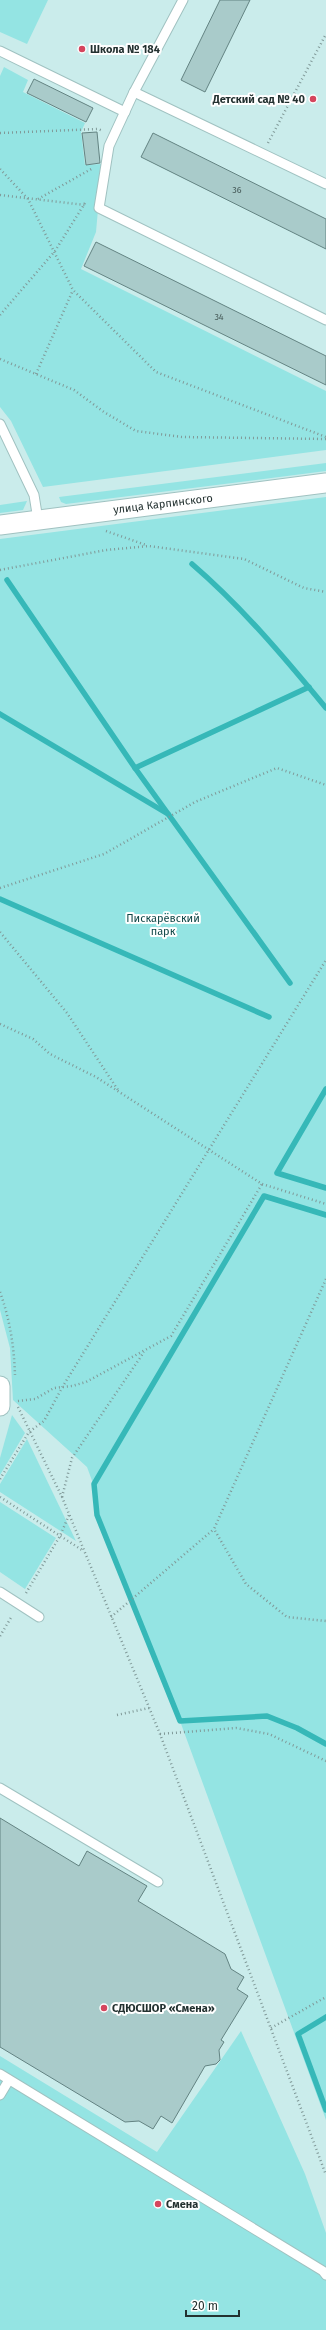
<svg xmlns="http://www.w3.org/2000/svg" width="326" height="2330" font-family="'Fira Sans',sans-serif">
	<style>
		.green { fill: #94e4e3 }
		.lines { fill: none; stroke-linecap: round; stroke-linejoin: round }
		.stream { stroke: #36b8b8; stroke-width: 5.5 }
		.building { fill: #a9cbca; stroke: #638382 }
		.service-casing { stroke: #a0c2c1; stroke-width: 11 }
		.minor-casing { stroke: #a0c2c1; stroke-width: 21 }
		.path { stroke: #809998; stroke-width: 2.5; stroke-dasharray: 1 3; stroke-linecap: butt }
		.service { stroke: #fff; stroke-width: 9 }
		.minor { stroke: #fff; stroke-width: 19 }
		.poi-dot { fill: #d5455d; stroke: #fff; stroke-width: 1.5 }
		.labels { text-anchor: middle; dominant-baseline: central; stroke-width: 4; stroke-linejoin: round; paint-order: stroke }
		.number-label { font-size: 9px; fill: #445856 }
		.poi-label { font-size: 11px; font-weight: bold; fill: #233130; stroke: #fff; text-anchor: start }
		.street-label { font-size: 11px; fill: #233130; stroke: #fff }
		.park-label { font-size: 11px; fill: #0f4747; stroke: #fff }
	</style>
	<rect width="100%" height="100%" fill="#caeceb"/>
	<g class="green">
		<polygon points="0,0 48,0 27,44 0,32"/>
		<polygon points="4,67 28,80 23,92 85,123 81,132 85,165 102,164 96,232 81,269 326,391 326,450 43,487 11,421 0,407 0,76"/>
		<polygon points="326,463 326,471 66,504 61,502 59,497"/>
		<polygon points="326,497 326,2120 180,1721 97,1515 94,1486 87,1467 13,1400 10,1348 0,1310 0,539"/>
		<polygon points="27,501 23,510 0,513 0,505"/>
		<polygon points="12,1415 25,1433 0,1475 0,1458"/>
		<polygon points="27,1439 76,1541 0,1492 0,1484"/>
		<polygon points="0,1502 56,1538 25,1589 0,1572"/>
		<polygon points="241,2031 305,2174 326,2233 326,2330 0,2330 0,2056 157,2152"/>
	</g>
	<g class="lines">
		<g class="stream">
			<path d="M 192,564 C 242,607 284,657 326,708"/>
			<polyline points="7,580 135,768 290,983"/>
			<polyline points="0,714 168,814"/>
			<polyline points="135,768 309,687"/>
			<polyline points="0,899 269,1017"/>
			<polyline points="326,1089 277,1173 326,1188"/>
			<polyline points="326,1215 264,1196 94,1484 97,1515 180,1721 267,1716 297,1728 326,1744"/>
			<polyline points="326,2017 298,2034 326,2110"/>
		</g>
	</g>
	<g class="building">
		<polygon points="220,0 250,0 205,92 181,80"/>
		<polygon points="34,79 93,108 86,122 27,93"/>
		<polygon points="97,132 100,163 86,165 82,133"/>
		<polygon points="153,133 326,219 326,249 141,157"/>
		<polygon points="96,242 326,356 326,385 84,266"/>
		<polygon points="0,1818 79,1866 87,1851 147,1886 138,1901 225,1954 231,1969 244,1977 237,1989 248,1996 221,2040 224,2042 219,2050 220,2060 216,2064 205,2066 172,2123 161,2116 153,2129 139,2121 125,2122 0,2047"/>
	</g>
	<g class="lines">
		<defs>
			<g id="service">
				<polyline points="183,0 134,92 109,146 99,208 326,320"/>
				<polyline points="0,51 125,112"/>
				<polyline points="134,92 326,184"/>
				<polyline points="0,424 34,495 38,520"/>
				<polyline points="0,1592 39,1617"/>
				<polyline points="0,1788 158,1882"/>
				<polyline points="0,2074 323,2271 326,2275"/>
				<polyline points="0,2095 9,2080"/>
			</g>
			<g id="minor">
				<polyline points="0,525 326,483"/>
				<polyline points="0,1386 0,1406"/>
			</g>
		</defs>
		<use href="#service" class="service-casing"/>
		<use href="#minor" class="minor-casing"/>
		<g class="path">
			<polyline points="0,133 98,129 103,131"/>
			<polyline points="268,143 326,34"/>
			<polyline points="0,169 28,199 73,290 156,372 326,437"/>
			<polyline points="0,195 85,205"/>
			<polyline points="38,199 93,168"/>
			<polyline points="0,315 55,251 85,203"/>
			<polyline points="0,359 74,390 104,412 136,431 182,437 326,439"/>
			<polyline points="36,374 73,290"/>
			<polyline points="106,531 146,545"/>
			<polyline points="0,570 106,550 149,546 244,559 304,588 326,592"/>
			<polyline points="0,888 104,854 195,802 277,768 326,785"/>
			<polyline points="0,932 67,1013 118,1090"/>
			<polyline points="0,1024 33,1039 50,1054 96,1077 262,1184 326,1204"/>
			<polyline points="326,1279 214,1529 246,1584 287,1617 326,1621"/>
			<path d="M 0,1292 C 10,1320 14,1346 15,1375"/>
			<polyline points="18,1401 35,1399 54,1388 72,1386 86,1382 171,1336 262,1184"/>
			<polyline points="18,1407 62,1497 160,1734 326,2175"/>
			<polyline points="0,1479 29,1432 44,1421 63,1386 326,960"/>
			<polyline points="0,1497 82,1550"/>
			<polyline points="62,1497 72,1458 144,1352"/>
			<polyline points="26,1593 60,1536 69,1515"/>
			<polyline points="111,1617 214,1529"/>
			<polyline points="0,1636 12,1616"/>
			<polyline points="117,1715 149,1708"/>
			<polyline points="160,1734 236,1728 269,1734 326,1761"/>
			<polyline points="271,2028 326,1997"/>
		</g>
		<use href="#service" class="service"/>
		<use href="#minor" class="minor"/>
	</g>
	<g class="poi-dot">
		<circle cx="82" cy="49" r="4"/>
		<circle cx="313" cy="99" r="4"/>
		<circle cx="104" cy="2008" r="4"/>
		<circle cx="158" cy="2204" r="4"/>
	</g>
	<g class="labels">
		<g class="number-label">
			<text x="237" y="190">36</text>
			<text x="219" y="317">34</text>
		</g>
		<g class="poi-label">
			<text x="90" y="49">Школа № 184</text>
			<text x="305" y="99" text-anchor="end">Детский сад № 40</text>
			<text x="112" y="2008">СДЮСШОР «Смена»</text>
			<text x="166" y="2204">Смена</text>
		</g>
		<g class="street-label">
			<text transform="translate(163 504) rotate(-7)">улица Карпинского</text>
		</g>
		<g class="park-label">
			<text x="163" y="918">Пискарёвский<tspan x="163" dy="13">парк</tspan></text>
		</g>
	</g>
	<path d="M186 2310v6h53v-6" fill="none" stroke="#233130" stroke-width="2"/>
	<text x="192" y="2310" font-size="12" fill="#233130" stroke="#ffffff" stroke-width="3" paint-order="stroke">20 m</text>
</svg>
